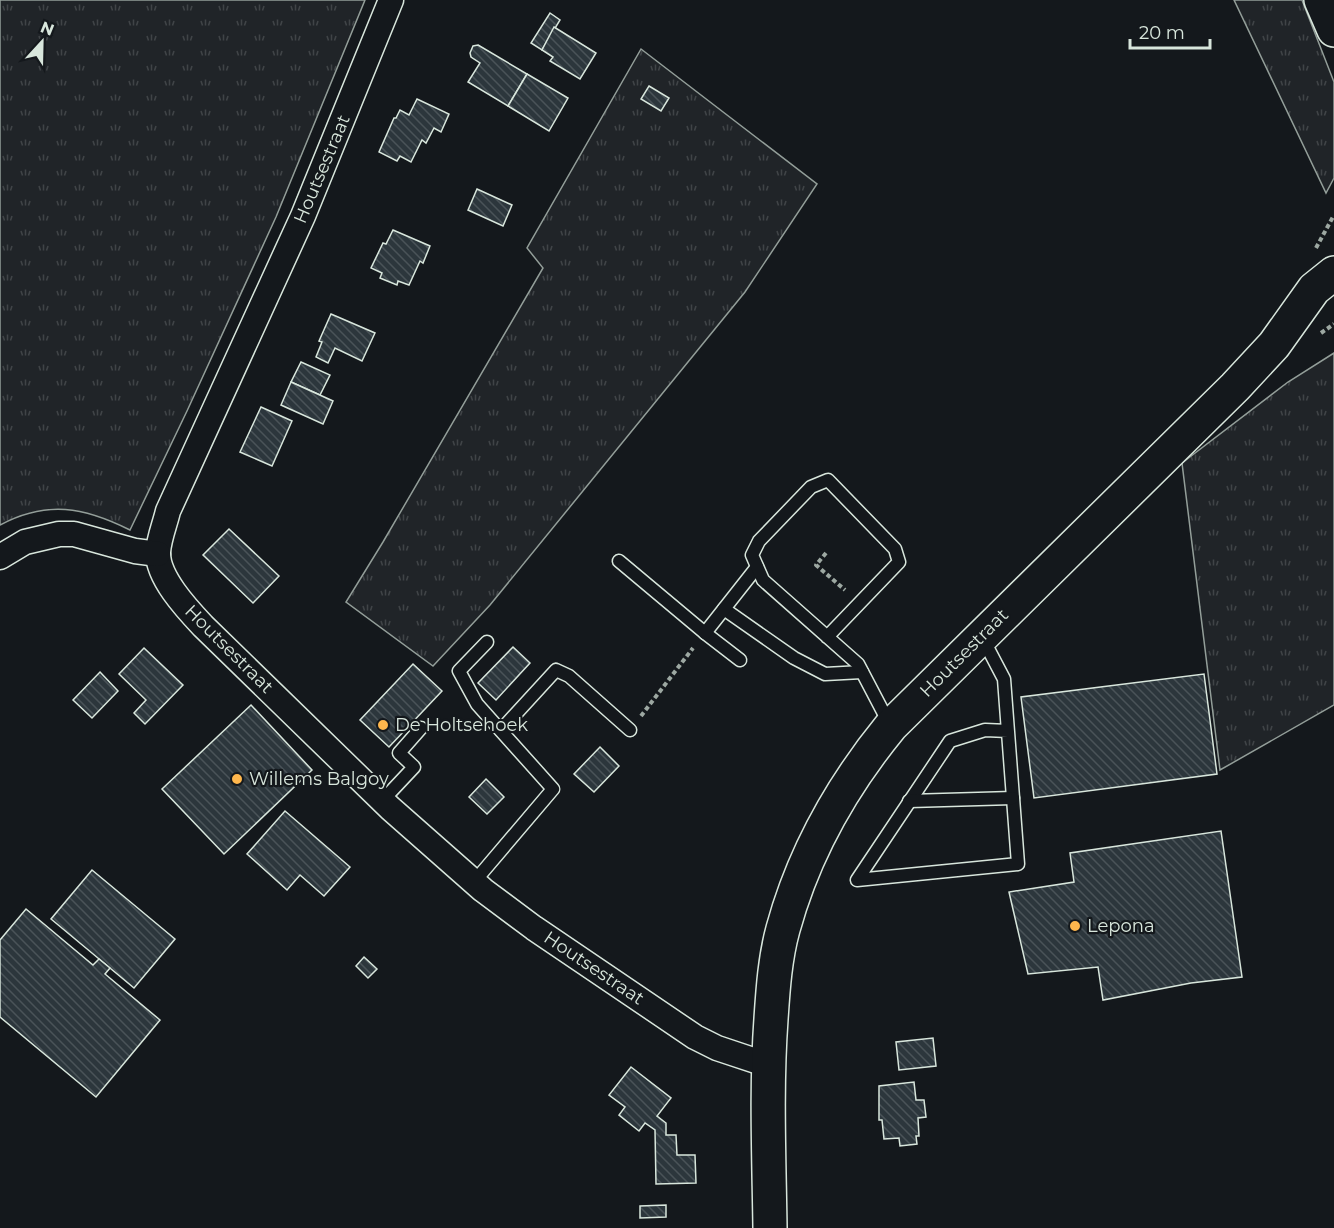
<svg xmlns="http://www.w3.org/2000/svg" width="1334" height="1228" font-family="Montserrat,sans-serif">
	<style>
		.grass { fill: url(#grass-tufts); stroke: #939e99; stroke-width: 1.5 }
		.building { fill: url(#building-back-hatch); stroke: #d8e6dc; stroke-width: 1.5 }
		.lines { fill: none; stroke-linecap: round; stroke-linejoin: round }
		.lane-casing { stroke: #d8e6dc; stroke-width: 15 }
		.street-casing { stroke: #d8e6dc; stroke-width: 27 }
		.secondary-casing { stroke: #d8e6dc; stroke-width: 36 }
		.primary-casing { stroke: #d8e6dc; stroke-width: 36 }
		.path { stroke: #9da8a2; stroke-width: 4; stroke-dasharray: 4.5 3; stroke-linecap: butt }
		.lane { stroke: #14181c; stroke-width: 12 }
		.street { stroke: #14181c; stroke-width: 24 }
		.secondary { stroke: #14181c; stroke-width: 33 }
		.primary { stroke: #14181c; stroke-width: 33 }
		.poi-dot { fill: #ffb74d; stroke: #14181c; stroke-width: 2 }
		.labels { text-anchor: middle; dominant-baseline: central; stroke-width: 4.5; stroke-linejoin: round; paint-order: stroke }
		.street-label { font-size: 18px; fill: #d8e6dc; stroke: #14181c }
		.poi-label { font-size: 18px; fill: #d8e6dc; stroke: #14181c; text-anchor: start }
	</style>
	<defs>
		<pattern id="grass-tufts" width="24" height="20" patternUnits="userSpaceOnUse" patternTransform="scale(1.5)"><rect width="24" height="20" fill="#202428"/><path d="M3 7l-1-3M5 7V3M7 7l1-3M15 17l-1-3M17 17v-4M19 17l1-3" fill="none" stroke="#404447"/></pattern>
		<pattern id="building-back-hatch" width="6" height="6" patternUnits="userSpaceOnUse" patternTransform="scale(1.5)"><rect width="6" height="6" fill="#2c363c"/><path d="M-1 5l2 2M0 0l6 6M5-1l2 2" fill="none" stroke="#4a5358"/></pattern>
	</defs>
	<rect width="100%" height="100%" fill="#14181c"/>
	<g class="grass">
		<path d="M 0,0 L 365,0 L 276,217 L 187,411 L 130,530 C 84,507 47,500 0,525 Z"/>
		<polygon points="1234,0 1302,0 1334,82 1334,178 1326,193"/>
		<polygon points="641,49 817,184 745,292 490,605 433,666 346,602 383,542 543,268 527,248"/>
		<polygon points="1334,353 1334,705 1220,770 1182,463 1288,382"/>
	</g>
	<g class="building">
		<polygon points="550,13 560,20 542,50 531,43"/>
		<polygon points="554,27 596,53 580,79 550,61 553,57 542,50"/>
		<polygon points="478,45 527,74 508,106 468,82 480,63 471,57 470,53 473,46"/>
		<polygon points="527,74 568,98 549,131 508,106"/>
		<polygon points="649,86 669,98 661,111 641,99"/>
		<polygon points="417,99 449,114 441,132 434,128 426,143 422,140 411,162 400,156 397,161 379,152 394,118 396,118 400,110 409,115"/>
		<polygon points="477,189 512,205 503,226 468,210"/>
		<polygon points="393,230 430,246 423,263 420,261 409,285 398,281 397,285 380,278 382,273 371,268 383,243 386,244"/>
		<polygon points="331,314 375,333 362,361 335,348 328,363 316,357 322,342 319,341"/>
		<polygon points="301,362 330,375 320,395 291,382"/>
		<polygon points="291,382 333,401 323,424 281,405"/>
		<polygon points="261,407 292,421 272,466 240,452"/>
		<polygon points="229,529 279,576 253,603 203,555"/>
		<polygon points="513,647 530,663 496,700 478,683"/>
		<polygon points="144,648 183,685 145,724 134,713 146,700 119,674"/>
		<polygon points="413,664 442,691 389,747 360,720"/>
		<polygon points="100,672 118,691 92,718 73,700"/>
		<polygon points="1204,674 1217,774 1034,798 1021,697"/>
		<polygon points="251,705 312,770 224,854 162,789"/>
		<polygon points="600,747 619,766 594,792 574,774"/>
		<polygon points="486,779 504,797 487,814 469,797"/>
		<polygon points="285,811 350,867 324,896 300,875 287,890 247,854"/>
		<polygon points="1221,831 1242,977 1191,983 1103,1000 1098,967 1028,974 1009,892 1074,882 1070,853"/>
		<polygon points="92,870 175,939 134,988 51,919"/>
		<polygon points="26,909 93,965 99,959 110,968 105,974 160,1020 96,1097 0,1017 0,940"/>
		<polygon points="364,957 377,969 368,978 356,966"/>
		<polygon points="933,1038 936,1066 899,1070 896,1042"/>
		<polygon points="631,1067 671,1098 657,1116 666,1123 666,1135 676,1135 677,1155 695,1155 696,1183 656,1184 655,1130 645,1123 639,1131 619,1115 625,1107 609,1095"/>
		<polygon points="914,1082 916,1100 924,1100 926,1117 918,1118 919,1136 916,1136 917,1144 900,1146 899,1138 884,1139 882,1120 879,1120 879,1086"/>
		<polygon points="666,1205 666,1217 640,1218 640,1206"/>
	</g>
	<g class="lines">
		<defs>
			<g id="lane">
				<polyline points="619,561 705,633 740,660"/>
				<polyline points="724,609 794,658 825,674 862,672"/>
				<polyline points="705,633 757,567"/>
				<polyline points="827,637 899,562 895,549 828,480 811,487 759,541 752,555 763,580 858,664 890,725"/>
				<polyline points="983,639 1004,679 1018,864 857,880 950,741 985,730 1008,731"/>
				<polyline points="501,730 556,670 569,676 630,730"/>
				<polyline points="383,800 414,767 399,753 421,728"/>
				<polyline points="909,801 1013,798"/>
				<polyline points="474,882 553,789 477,704 459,671 487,642"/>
			</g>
			<g id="street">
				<path d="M 391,0 L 303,216 L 168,511 C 165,524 159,538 158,552 C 157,577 187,609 203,626 L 390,808 L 483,890 L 534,928 L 695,1037 L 717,1048 L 768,1065"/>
				<polyline points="0,557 25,542 59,534 74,534 135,551 158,554"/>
			</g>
			<path id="secondary" d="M 770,1228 C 769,1158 766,1088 771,1019 C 773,989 775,958 783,929 C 804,852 841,787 891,726 L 1235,387 L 1274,345 L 1314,289 L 1334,273"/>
			<polyline id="primary" points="1321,0 1334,30"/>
		</defs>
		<use href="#lane" class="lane-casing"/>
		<use href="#street" class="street-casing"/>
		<use href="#secondary" class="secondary-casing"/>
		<use href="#primary" class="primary-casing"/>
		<g class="path">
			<polyline points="1316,248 1334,215"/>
			<polyline points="1321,333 1334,324"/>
			<polyline points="826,553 816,565 845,590"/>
			<polyline points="641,716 693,648"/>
		</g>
		<use href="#lane" class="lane"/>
		<use href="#street" class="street"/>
		<use href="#secondary" class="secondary"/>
		<use href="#primary" class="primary"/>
	</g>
	<g class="poi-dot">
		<circle cx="383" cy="725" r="6"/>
		<circle cx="237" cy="779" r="6"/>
		<circle cx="1075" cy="926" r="6"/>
	</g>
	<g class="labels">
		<g class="street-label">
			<text transform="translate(322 169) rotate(-67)">Houtsestraat</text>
			<text transform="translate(229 649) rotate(45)">Houtsestraat</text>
			<text transform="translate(964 653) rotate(-45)">Houtsestraat</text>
			<text transform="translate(594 968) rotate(34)">Houtsestraat</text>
		</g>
		<g class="poi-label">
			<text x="395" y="725">De Holtsehoek</text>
			<text x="249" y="779">Willems Balgoy</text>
			<text x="1087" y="926">Lepona</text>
		</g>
	</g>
	<g transform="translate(42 42) rotate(22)" stroke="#14181c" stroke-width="4.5" paint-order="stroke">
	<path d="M0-4.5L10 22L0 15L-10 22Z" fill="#d8e6dc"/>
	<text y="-9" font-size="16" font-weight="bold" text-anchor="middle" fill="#d8e6dc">N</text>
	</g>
	<path d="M1130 39v9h80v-9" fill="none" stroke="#d8e6dc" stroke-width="3"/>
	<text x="1139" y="39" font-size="18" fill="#d8e6dc" stroke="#14181c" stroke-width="4.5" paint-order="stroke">20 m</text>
</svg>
